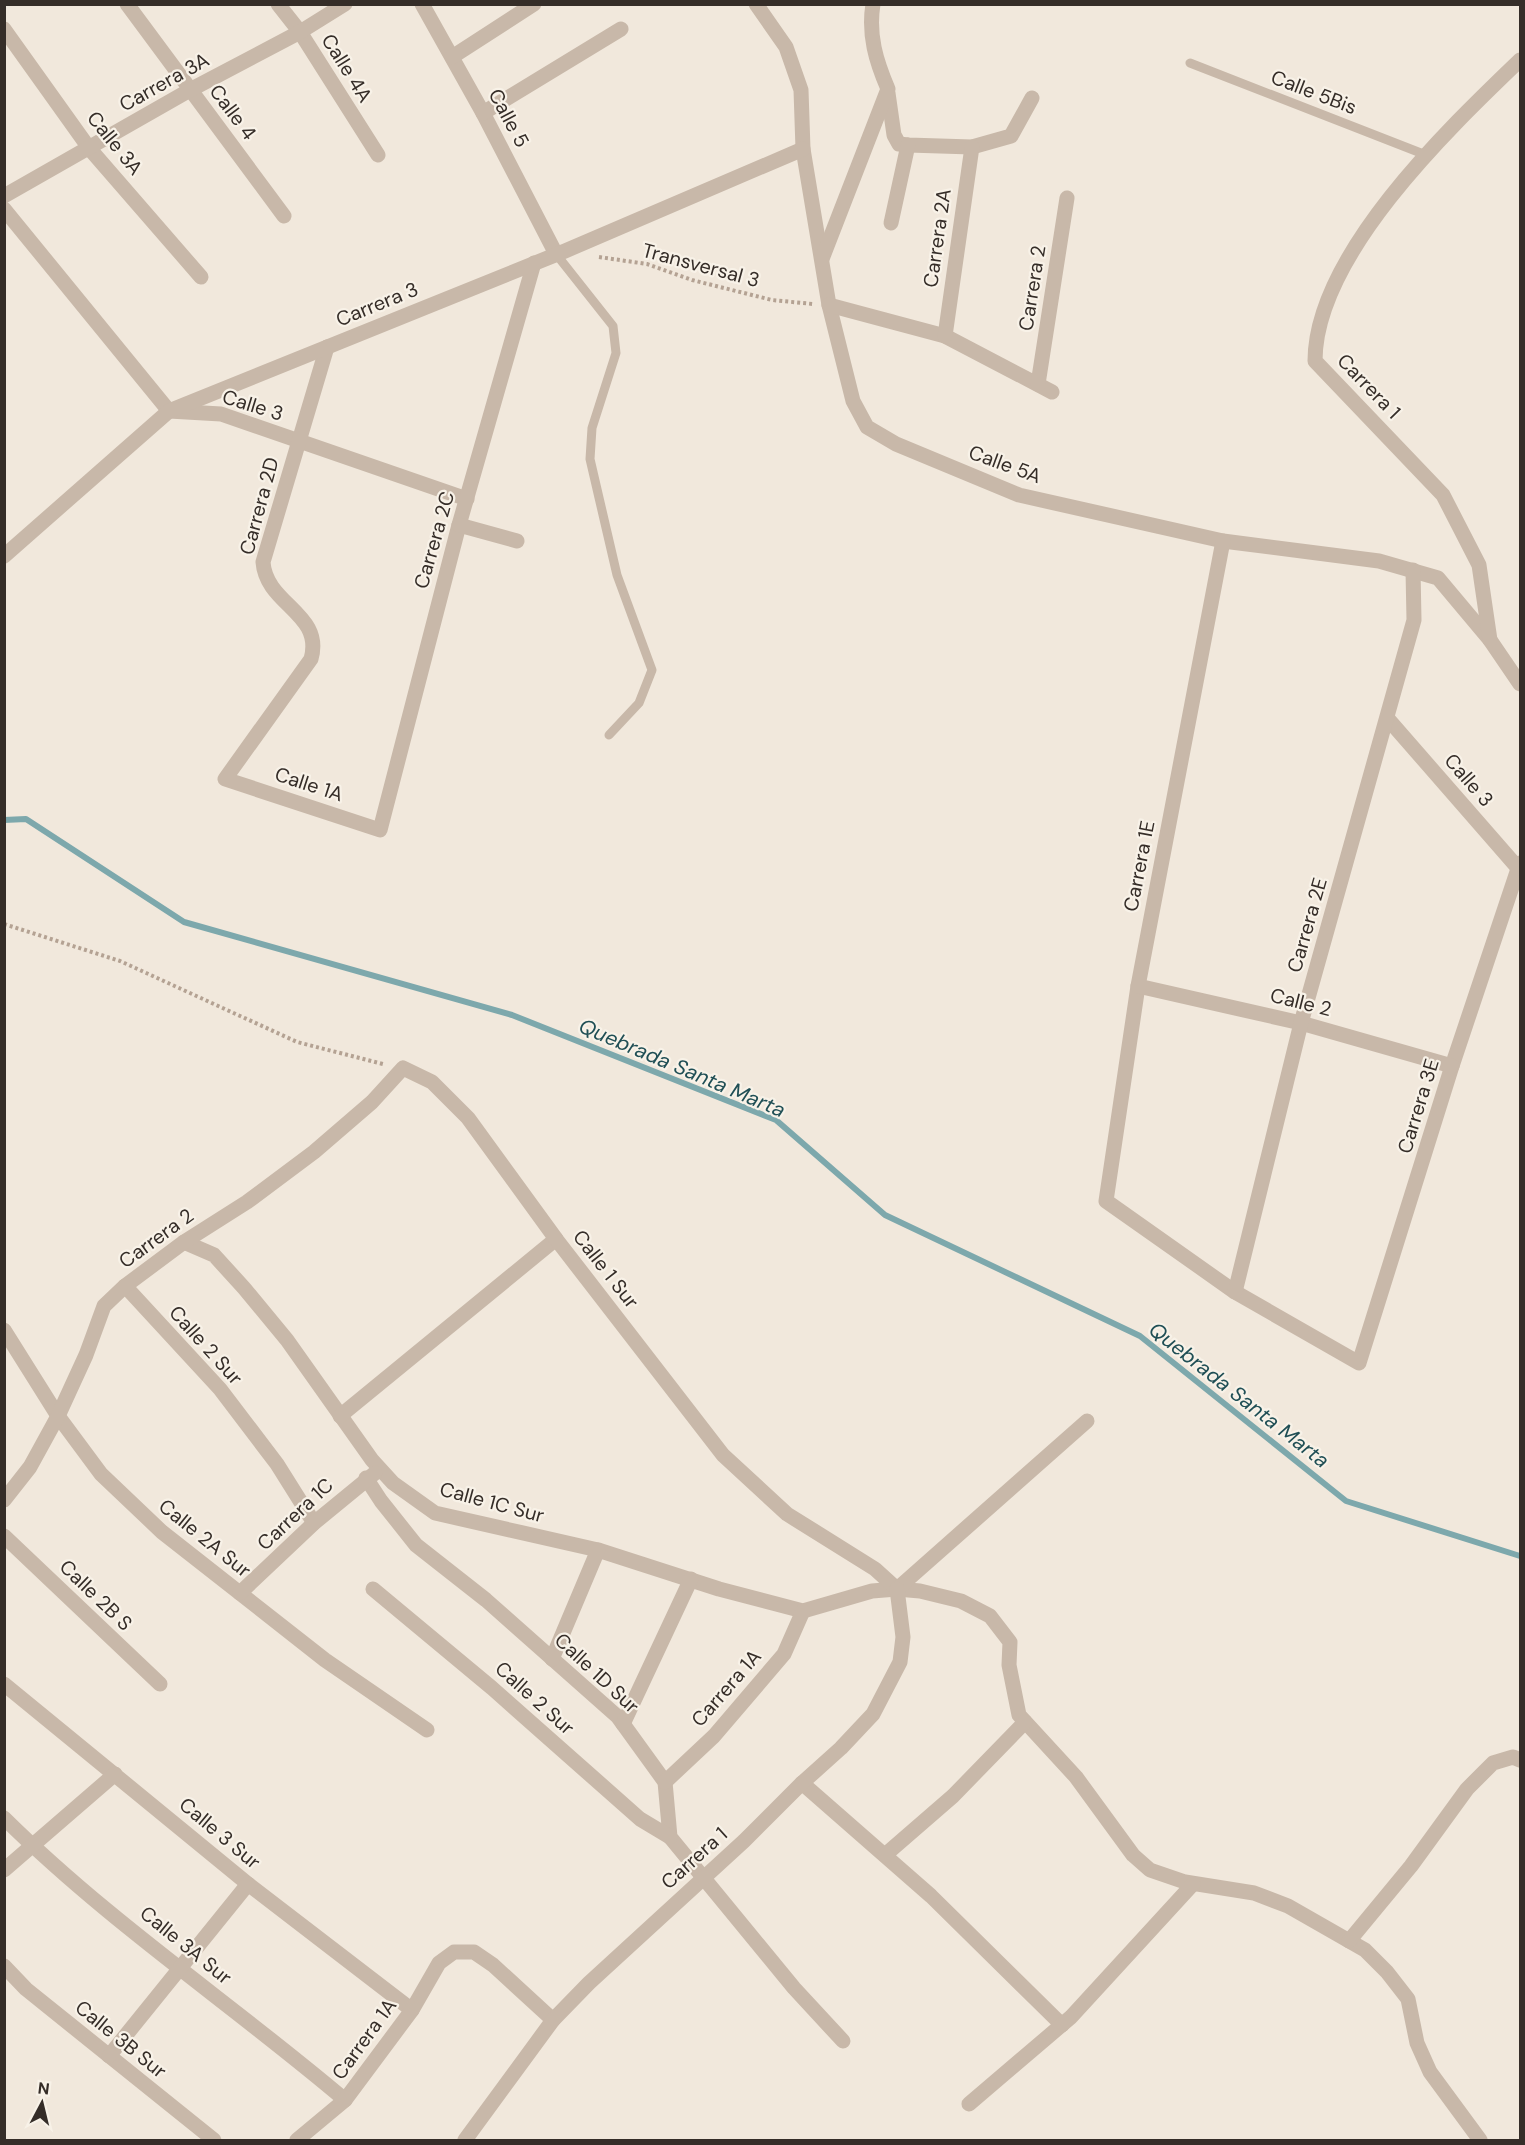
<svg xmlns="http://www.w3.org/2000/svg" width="1525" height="2145" font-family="'DM Sans',sans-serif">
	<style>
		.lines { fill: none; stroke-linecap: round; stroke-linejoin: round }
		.stream { stroke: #7da8ac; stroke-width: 6 }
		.path { stroke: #b4a293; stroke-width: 4; stroke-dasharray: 3 3; stroke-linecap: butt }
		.service { stroke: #c8b8a9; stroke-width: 9 }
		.minor { stroke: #c8b8a9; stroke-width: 15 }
		.labels { text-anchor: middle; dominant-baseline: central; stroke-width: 4.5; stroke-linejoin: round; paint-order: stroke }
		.street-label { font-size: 20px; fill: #352d28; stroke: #f8f2e8 }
		.water-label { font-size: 21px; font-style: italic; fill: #204f55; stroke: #f8f2e8 }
	</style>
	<rect width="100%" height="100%" fill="#f1e8dc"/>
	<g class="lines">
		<polyline class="stream" points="4,820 26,819 184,922 512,1015 776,1120 885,1215 1140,1336 1346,1501 1520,1556"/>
		<g class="path">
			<polyline points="599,257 647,264 692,280 772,300 813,304"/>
			<polyline points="4,924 120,961 297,1042 383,1064"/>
		</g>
		<g class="service">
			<polyline points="1190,63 1426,155"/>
			<polyline points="556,254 613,326 616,353 592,428 590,459 617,575 652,670 639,703 609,735"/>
		</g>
		<g class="minor">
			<polyline points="127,4 284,216"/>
			<polyline points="278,4 300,32 378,155"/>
			<polyline points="422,4 483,113 556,254"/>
			<polyline points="756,4 786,47 801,90 803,149 829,305 853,401 867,427 896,444 1019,495 1223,541 1379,561 1438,578 1490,640 1520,684"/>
			<polyline points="4,29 89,148 201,277"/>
			<polyline points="452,57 534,4"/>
			<polyline points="888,93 894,135 899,144 908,145 972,147 1011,136 1032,98"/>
			<polyline points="483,113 621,29"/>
			<polyline points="4,196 190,90 300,32 345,4"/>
			<polyline points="4,209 169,411 221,414 467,499"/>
			<polyline points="891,223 908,145"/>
			<path d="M 822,259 L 888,89 C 876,61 868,35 873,4"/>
			<polyline points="829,305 945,336 1052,392"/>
			<polyline points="945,336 972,147"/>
			<path d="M 327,347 L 263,562 C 266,605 324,613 311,659 L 225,779 L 380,830 L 459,525 L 534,263"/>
			<polyline points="1038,384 1067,198"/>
			<polyline points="459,525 517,541"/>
			<polyline points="1223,541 1138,986 1106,1201 1235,1292 1359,1363 1452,1066 1520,863"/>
			<polyline points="4,556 169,411 565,251 803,149"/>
			<path d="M 1490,640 L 1479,565 L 1443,495 L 1315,361 C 1315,256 1448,129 1520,60"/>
			<polyline points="1388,719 1518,868"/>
			<polyline points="1138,986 1301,1023 1452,1066"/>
			<polyline points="184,1242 214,1255 244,1288 287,1340 372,1460 393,1483 435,1513 598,1550 719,1589 803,1611 872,1591 897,1589 920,1591 961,1601 990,1616 1010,1642 1009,1665 1019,1715 1076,1777 1133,1855 1150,1870 1185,1882 1254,1893 1288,1906 1365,1950 1387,1972 1408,1999 1417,2043 1430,2072 1480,2140"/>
			<polyline points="125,1286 220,1389 277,1464 314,1523"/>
			<polyline points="1235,1292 1301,1023 1414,620 1413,570"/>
			<polyline points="4,1330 58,1416 101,1474 162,1532 325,1660 427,1730"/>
			<polyline points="340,1416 556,1239"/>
			<polyline points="366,1478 381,1501 416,1545 486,1600 618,1717 665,1782 670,1837 794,1988 843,2041"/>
			<polyline points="4,1500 30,1467 58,1416 86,1355 104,1306 125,1286 184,1242 247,1202 314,1152 372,1102 403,1068 432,1082 468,1118 556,1239 723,1455 787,1514 875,1569 897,1589"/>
			<polyline points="4,1536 160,1684"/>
			<polyline points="373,1589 492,1688 640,1819 670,1837"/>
			<polyline points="897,1589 1087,1421"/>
			<polyline points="240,1593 314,1523 375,1473"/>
			<polyline points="552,1659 598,1550"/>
			<polyline points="4,1684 248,1884 412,2010"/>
			<polyline points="623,1724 691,1579"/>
			<polyline points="665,1782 714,1736 784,1654 803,1611"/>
			<polyline points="802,1783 931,1896 1062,2025"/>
			<path d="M 4,1818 C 109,1922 233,2005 345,2100"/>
			<polyline points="885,1855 953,1796 1025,1722"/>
			<polyline points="4,1870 115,1774"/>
			<polyline points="1349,1941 1411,1866 1467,1789 1493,1763 1513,1757 1520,1760"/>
			<polyline points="4,1966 26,1989 214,2140"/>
			<polyline points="109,2056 248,1884"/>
			<polyline points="969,2104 1071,2017 1193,1884"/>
			<polyline points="297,2140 345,2100 412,2010 439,1963 454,1952 474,1952 493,1965 553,2020"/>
			<polyline points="465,2140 553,2020 589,1983 744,1841 802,1783 841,1748 873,1714 900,1662 903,1637 897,1589"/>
		</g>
	</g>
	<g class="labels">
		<g class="street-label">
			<text transform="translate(347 68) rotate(58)">Calle 4A</text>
			<text transform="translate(164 82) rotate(-29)">Carrera 3A</text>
			<text transform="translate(1314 92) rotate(21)">Calle 5Bis</text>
			<text transform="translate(233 112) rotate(53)">Calle 4</text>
			<text transform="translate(509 118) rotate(62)">Calle 5</text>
			<text transform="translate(115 143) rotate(51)">Calle 3A</text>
			<text transform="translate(937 238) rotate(-82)">Carrera 2A</text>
			<text transform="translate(701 265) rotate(15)">Transversal 3</text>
			<text transform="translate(1032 288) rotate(-81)">Carrera 2</text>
			<text transform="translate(377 304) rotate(-22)">Carrera 3</text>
			<text transform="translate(1369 386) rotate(46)">Carrera 1</text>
			<text transform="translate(253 405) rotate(17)">Calle 3</text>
			<text transform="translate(1005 464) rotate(20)">Calle 5A</text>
			<text transform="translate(259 506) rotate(-75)">Carrera 2D</text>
			<text transform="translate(434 540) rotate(-74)">Carrera 2C</text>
			<text transform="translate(1469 780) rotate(49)">Calle 3</text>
			<text transform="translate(309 784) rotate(18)">Calle 1A</text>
			<text transform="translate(1139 866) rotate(-79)">Carrera 1E</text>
			<text transform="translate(1307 925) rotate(-74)">Carrera 2E</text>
			<text transform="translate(1301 1002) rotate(14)">Calle 2</text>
			<text transform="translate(1418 1106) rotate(-73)">Carrera 3E</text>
			<text transform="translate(156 1238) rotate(-36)">Carrera 2</text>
			<text transform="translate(606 1269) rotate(52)">Calle 1 Sur</text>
			<text transform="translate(206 1345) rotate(48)">Calle 2 Sur</text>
			<text transform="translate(492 1502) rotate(15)">Calle 1C Sur</text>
			<text transform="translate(295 1514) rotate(-43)">Carrera 1C</text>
			<text transform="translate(205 1538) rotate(39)">Calle 2A Sur</text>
			<text transform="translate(96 1595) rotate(44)">Calle 2B S</text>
			<text transform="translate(597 1673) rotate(43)">Calle 1D Sur</text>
			<text transform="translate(726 1688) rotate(-49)">Carrera 1A</text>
			<text transform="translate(535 1698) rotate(42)">Calle 2 Sur</text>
			<text transform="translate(220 1833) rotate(40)">Calle 3 Sur</text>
			<text transform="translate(694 1858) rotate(-42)">Carrera 1</text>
			<text transform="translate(186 1945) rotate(39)">Calle 3A Sur</text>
			<text transform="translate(121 2039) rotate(39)">Calle 3B Sur</text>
			<text transform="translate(364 2039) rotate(-54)">Carrera 1A</text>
		</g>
		<g class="water-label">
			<text transform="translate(682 1068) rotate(23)">Quebrada Santa Marta</text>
			<text transform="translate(1239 1395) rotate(38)">Quebrada Santa Marta</text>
		</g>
	</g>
	<rect width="1525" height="2145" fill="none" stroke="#352d28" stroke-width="12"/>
	<g transform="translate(42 2103) rotate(7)" stroke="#f8f2e8" stroke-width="4.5" paint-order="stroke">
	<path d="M0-4.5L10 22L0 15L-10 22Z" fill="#352d28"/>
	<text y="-9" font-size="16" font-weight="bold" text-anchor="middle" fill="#352d28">N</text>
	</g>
</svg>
